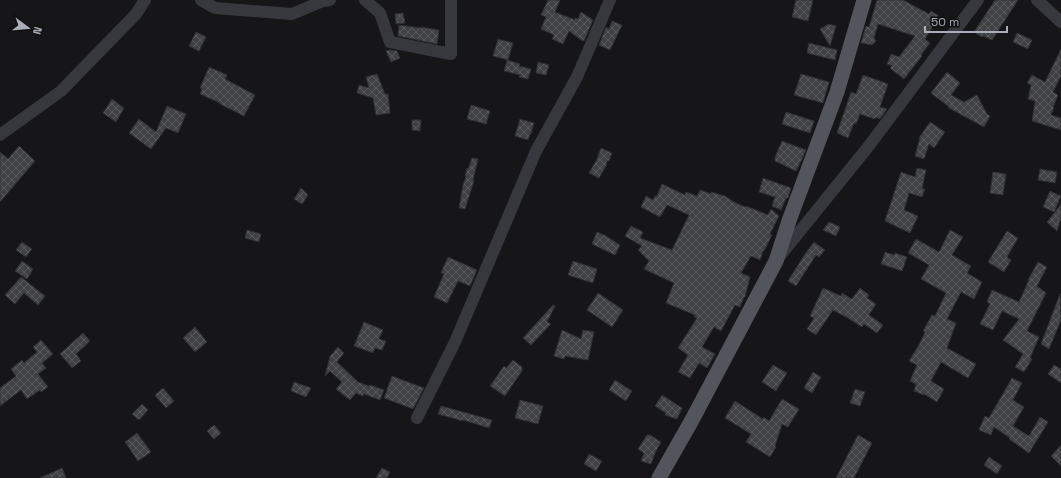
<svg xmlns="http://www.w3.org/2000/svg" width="1061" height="478" font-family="'Space Grotesk',sans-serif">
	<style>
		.building { fill: url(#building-cross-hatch); stroke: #303034 }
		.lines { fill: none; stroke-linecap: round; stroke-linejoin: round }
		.minor { stroke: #37383d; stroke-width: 12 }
		.major { stroke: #53555c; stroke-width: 15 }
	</style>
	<defs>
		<pattern id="building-cross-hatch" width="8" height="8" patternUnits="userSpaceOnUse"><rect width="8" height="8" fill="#404145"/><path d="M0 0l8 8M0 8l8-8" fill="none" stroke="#595a5e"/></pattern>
	</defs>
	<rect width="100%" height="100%" fill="#161618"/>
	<g class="building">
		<polygon points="548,0 560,0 555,12 575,20 575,18 578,19 581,12 593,20 584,41 581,40 569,31 563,44 552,39 554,35 541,29 546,17 541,15"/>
		<polygon points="796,0 813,0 808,21 792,17"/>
		<polygon points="877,0 903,0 929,14 931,11 939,16 925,39 930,43 921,55 922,56 904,79 890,68 892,66 887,64 891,54 899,57 915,36 878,24 874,38 876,41 872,45 861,43 866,26 869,27"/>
		<polygon points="995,0 1018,0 992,40 983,36 982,37 974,32"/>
		<polygon points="403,13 405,23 396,24 395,14"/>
		<polygon points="612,21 622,25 610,50 599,45 606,27 609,29"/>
		<polygon points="829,24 836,26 830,46 820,29"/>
		<polygon points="399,25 421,28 421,27 439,30 437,44 398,36"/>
		<polygon points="196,32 206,37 199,51 189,46"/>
		<polygon points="1017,33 1032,40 1028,49 1013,42"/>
		<polygon points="498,39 513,43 508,60 493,56"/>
		<polygon points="809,43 837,50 835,60 807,53"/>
		<polygon points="1061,49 1061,76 1053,92 1058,95 1053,107 1054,107 1051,115 1061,118 1061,130 1032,121 1035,101 1028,99 1031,85 1027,83 1032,75 1045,82"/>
		<polygon points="390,50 397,51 400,58 391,62 386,51"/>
		<polygon points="507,60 520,64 519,66 531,69 528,79 519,77 520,75 504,71"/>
		<polygon points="538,62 549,65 546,75 536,73"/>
		<polygon points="209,67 227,75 225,79 255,95 244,116 220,104 220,103 200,94 202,89 200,88"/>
		<polygon points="947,72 960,83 951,95 964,102 977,95 987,114 990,116 984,127 949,108 949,107 931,93"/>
		<polygon points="377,74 385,94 388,94 390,113 376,115 373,98 357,93 359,85 369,88 366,77"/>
		<polygon points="801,74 829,82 823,103 794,95"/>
		<polygon points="863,75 888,84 880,107 887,109 880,119 876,117 875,119 860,114 856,124 854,123 848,138 837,133 851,92 856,94"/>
		<polygon points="112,99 124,108 116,122 103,113"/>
		<polygon points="471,105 490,111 486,124 467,119"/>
		<polygon points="167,106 186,114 178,133 166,128 151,149 129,133 139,119 156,132"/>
		<polygon points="786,112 814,121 810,133 782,124"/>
		<polygon points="520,119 534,123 531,134 530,134 528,140 515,136"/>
		<polygon points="412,120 421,120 420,131 412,130"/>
		<polygon points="930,122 945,132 934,148 929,144 924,159 915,156 920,138 919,138"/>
		<polygon points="782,141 806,150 802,159 796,171 775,161 775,157"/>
		<polygon points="19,146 35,161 0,202 0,152 8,159"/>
		<polygon points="601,148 612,153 609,161 607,161 606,166 599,178 589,173 597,159"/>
		<polygon points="472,158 478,159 473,180 474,181 465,209 459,208 463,185 466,177 465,176 467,168 468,169"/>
		<polygon points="917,168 926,170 922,189 925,189 922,197 909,193 904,210 918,216 910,233 885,221 901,172 915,177"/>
		<polygon points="1040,169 1057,172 1055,183 1038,180"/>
		<polygon points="993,172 1006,174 1003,195 990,193"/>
		<polygon points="763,178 791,188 788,198 786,198 781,210 772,206 775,197 759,192"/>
		<polygon points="662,184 685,195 686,192 697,196 700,190 711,194 711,192 725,196 734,202 745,207 746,206 768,215 771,209 779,216 770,234 772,235 764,251 763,251 760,260 751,256 741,273 750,277 745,297 744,297 740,307 735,305 721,331 714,327 702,347 715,354 707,368 699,363 690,378 678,372 688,355 678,348 697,318 694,317 695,315 666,303 674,283 644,269 649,261 638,250 642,246 625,236 631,226 643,232 640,238 672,250 689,215 667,205 660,217 641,207 646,196 653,200 655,196 657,196"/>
		<polygon points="301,188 308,195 302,204 294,199"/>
		<polygon points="1050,191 1061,196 1054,212 1043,207"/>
		<polygon points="1061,204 1061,218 1057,231 1047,222"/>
		<polygon points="829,222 840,227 836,236 823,230"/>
		<polygon points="247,230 261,234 259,242 245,238"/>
		<polygon points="950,230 963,237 952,255 971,266 967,273 982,282 974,299 961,292 947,319 956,323 947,348 976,364 968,378 941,362 931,381 944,389 937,402 924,394 924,395 914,391 916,384 910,381 917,365 909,361 920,343 925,332 923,331 932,315 935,316 946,293 921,279 929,265 908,253 916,239 939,252"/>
		<polygon points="1007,231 1018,238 1007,257 1011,260 1004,272 988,262"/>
		<polygon points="597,232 606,236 620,245 615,255 592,244"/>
		<polygon points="22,242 32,249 26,257 16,250"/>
		<polygon points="814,242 825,250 819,257 816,255 796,286 788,281 805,254"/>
		<polygon points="885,252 894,255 895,253 907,257 902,271 881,264"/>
		<polygon points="448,257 477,270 470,286 458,281 447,303 434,297 444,274 441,273"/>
		<polygon points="22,261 33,269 27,279 15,271"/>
		<polygon points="573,261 597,269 593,283 568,275"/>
		<polygon points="1038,262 1047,267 1037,286 1046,293 1027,331 1039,337 1030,358 1032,359 1024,372 1015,367 1023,354 1003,340 1019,319 1002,311 993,330 980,324 990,304 987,302 992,290 1019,302 1029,280 1028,280"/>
		<polygon points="21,277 45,296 38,305 24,293 15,304 5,295"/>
		<polygon points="823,288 841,296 842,293 852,299 860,288 869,295 867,298 876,304 869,315 883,325 877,333 864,324 862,327 848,318 833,310 816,335 807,329 814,318 810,316"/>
		<polygon points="598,293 623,310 612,327 587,310"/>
		<polygon points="1060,294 1061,320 1049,349 1041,344"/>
		<polygon points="553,305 555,306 547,322 551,324 531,345 523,338"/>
		<polygon points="364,322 383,330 379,339 386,341 382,350 375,348 373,353 354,346"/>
		<polygon points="195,327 207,342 195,352 183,338"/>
		<polygon points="562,330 581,339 583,330 594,332 588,360 565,356 564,359 554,356"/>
		<polygon points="83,333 90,341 76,354 81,361 72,368 60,354"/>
		<polygon points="41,340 53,354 42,363 46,368 38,374 48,387 41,392 40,390 27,399 21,390 0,406 0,388 16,376 11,369 22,360 24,363 37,352 33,347"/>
		<polygon points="338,347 344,353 337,362 358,382 369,386 370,385 384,390 380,400 364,394 363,396 356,393 350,400 336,389 342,382 330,371 325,376 330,356"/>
		<polygon points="513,360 522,367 522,371 505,396 490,386 504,366 506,368"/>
		<polygon points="773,365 787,373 776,391 762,382"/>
		<polygon points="1054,365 1061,369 1061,383 1048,374"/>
		<polygon points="813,372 821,377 812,393 804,388"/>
		<polygon points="392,376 424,388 413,409 384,398"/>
		<polygon points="1012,378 1022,383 1013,400 1024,407 1013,426 1029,436 1040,417 1048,422 1029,453 1009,439 1010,438 994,427 991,435 979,430 985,416 989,418"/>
		<polygon points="615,380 632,391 626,401 609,390"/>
		<polygon points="294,382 311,388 306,397 291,391"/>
		<polygon points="163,388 174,401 166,408 155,395"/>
		<polygon points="855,389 865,392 860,406 850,403"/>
		<polygon points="662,395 682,408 677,419 665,415 666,413 655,406"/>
		<polygon points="782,399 799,409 788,427 782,424 775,446 776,447 770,457 746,442 751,434 725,418 735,401 763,419 764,417 769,421"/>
		<polygon points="520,400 543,406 538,424 515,418"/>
		<polygon points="142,404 148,410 139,420 132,414"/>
		<polygon points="441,406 492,420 489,428 463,420 463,421 438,414"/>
		<polygon points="214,425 221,433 214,439 207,431"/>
		<polygon points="137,433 151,452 138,461 125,442"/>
		<polygon points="647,435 650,435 661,442 656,451 651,464 641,461 644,453 638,449"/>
		<polygon points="858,435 872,443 854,478 836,478"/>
		<polygon points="1061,445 1061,466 1051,456"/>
		<polygon points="589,454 602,461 596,471 584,464"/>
		<polygon points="989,457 1002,466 997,474 984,465"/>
		<polygon points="62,468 66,478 40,478"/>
		<polygon points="382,468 390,472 387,478 376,478"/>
	</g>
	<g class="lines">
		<g class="minor">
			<polyline points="201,0 215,8 292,14 323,1 330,0"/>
			<polyline points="365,0 380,13 390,42 451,54 451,0"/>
			<polyline points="1037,0 1061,22"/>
			<polyline points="0,135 61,91 136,14 145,0"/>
			<polyline points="779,257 868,147 978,0"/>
			<polyline points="417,418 455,342 536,151 577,77 610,0"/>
		</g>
		<polyline class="major" points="659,478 692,420 776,261 790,218 837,92 864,0"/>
	</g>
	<g transform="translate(28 28) rotate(106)" stroke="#111113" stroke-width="3" paint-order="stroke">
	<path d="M0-3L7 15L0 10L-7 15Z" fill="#a8adb8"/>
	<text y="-6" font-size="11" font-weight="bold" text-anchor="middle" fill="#a8adb8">N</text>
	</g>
	<path d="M925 26v6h82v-6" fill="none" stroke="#a8adb8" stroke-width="2"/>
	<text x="931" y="26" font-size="12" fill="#a8adb8" stroke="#111113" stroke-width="3" paint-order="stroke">50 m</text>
</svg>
